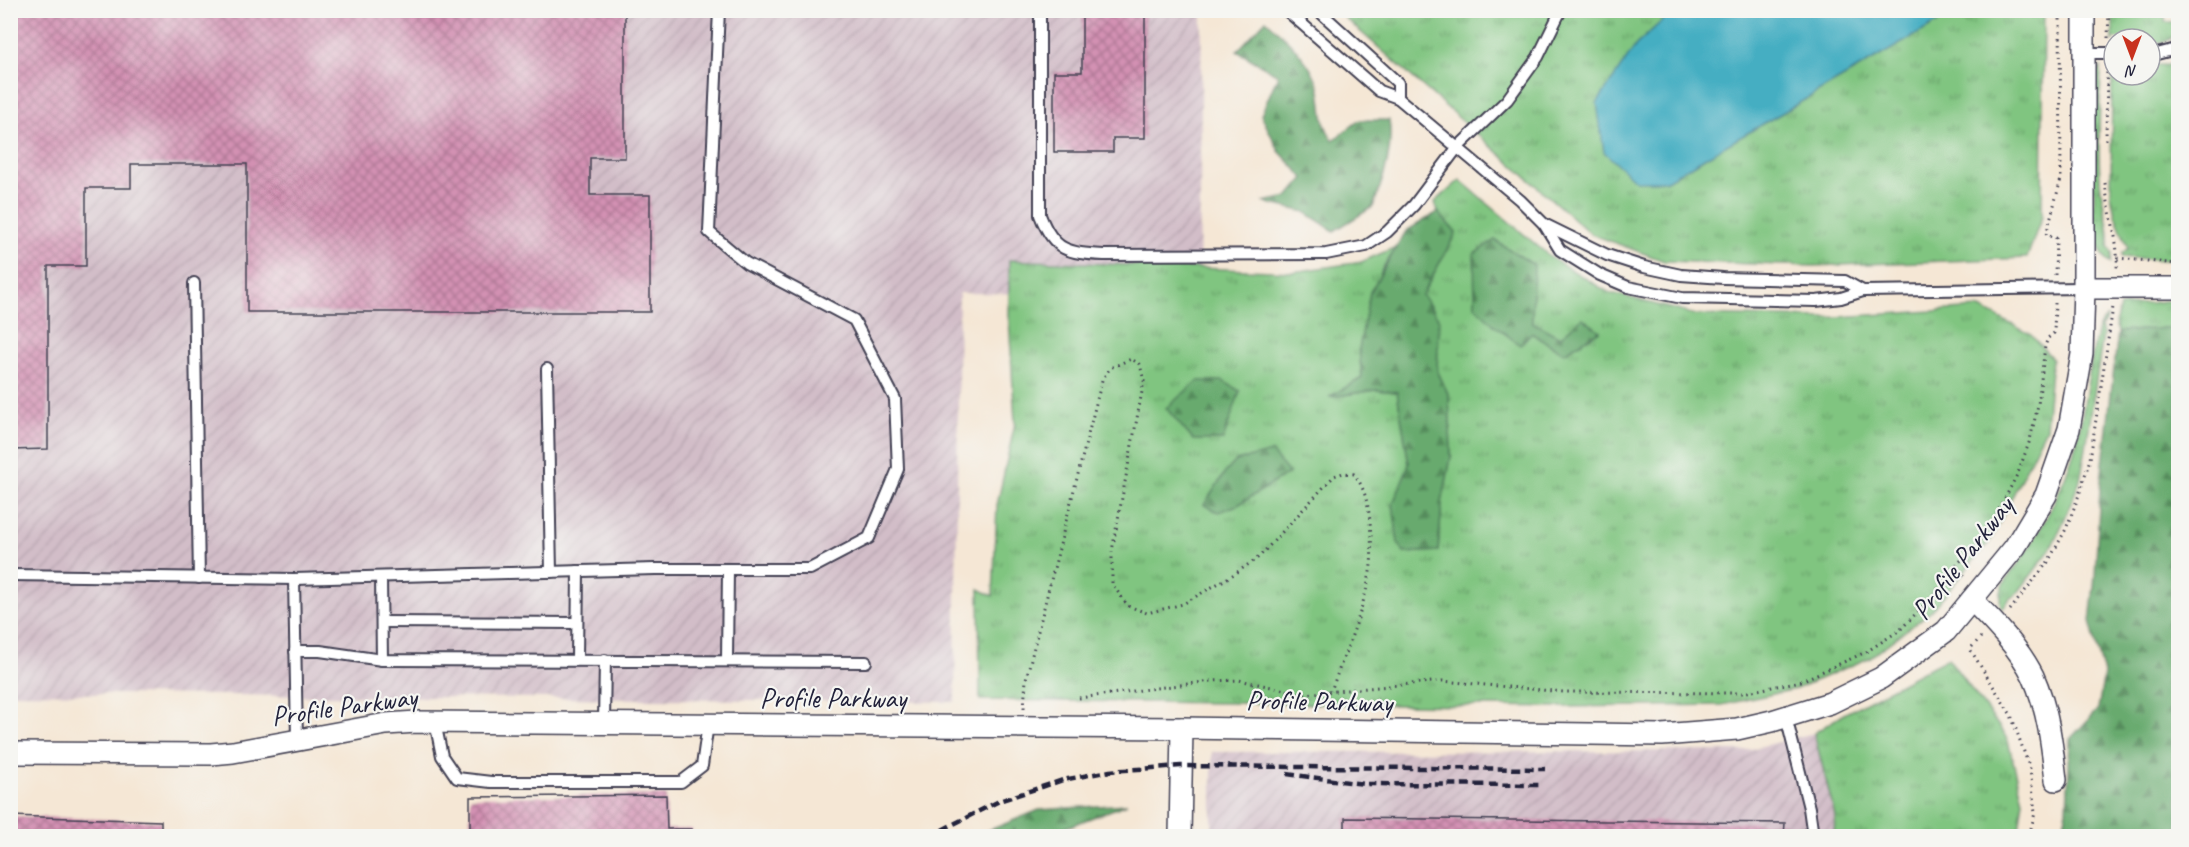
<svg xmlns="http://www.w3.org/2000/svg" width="2189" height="847" font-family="Caveat,sans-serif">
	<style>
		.industrial { fill: url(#industrial-furrows) }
		.grass { fill: url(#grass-tufts); stroke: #51745e; stroke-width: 1.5 }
		.forest { fill: url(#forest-firs); stroke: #456654; stroke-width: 1.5 }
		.water { fill: #44aec2; stroke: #33687e; stroke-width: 1.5 }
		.building { fill: url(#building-cross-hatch) }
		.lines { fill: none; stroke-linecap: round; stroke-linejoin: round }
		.service-casing { stroke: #424052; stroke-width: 14 }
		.minor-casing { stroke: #424052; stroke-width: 24 }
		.path { stroke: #424052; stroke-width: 3; stroke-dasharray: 1.5 4.5; stroke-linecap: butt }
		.service { stroke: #fff; stroke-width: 10 }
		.minor { stroke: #fff; stroke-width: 21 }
		.rail { stroke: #22223b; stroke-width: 4.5; stroke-dasharray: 9 4.5; stroke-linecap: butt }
		.labels { text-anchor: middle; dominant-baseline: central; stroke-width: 4.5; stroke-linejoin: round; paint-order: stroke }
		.street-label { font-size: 28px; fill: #22223b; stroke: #f6f6f2 }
	</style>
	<defs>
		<pattern id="industrial-furrows" width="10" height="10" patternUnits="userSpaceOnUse" patternTransform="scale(1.5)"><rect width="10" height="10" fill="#d2bdc8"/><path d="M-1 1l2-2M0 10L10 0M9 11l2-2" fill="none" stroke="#b4a2ad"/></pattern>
		<pattern id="grass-tufts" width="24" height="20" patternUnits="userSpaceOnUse" patternTransform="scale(1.5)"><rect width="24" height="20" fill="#80c580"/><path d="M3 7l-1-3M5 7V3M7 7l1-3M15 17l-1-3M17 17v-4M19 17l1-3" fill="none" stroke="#68a06a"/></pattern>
		<pattern id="forest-firs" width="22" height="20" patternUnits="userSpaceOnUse" patternTransform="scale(1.5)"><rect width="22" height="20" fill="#68aa6e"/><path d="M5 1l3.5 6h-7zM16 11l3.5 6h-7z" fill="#558a5c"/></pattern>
		<pattern id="building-cross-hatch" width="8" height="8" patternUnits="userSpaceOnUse" patternTransform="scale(1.5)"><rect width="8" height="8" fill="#d391b3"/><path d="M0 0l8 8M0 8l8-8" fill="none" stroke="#ab7693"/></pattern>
	</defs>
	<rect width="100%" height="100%" fill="#f6f6f2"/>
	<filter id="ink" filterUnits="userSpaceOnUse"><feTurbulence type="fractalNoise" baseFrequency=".0167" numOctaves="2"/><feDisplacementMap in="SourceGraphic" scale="12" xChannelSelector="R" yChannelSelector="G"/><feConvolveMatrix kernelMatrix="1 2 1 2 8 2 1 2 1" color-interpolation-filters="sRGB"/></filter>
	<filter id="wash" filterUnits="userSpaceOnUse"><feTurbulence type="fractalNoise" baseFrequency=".008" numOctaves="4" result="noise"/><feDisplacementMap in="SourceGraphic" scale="24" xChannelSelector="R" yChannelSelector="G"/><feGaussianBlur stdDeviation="1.35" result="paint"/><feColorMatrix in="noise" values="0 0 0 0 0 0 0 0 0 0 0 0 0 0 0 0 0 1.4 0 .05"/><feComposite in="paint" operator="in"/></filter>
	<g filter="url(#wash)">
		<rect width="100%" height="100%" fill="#f5e7d5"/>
		<g class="industrial">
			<polygon points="11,11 1202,11 1199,295 959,293 955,702 11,693"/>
			<polygon points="1814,733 1835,817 1834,836 1212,836 1212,752 1743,751"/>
		</g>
		<g class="grass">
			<polygon points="1337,11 1673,11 1636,45 1665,181 1957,11 2044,11 2042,216 2027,258 1812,266 1664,261 1591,234"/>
			<polygon points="2113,11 2165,11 2165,22 2178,22 2178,35 2165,42 2150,42 2150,39 2114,39 2113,42"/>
			<polygon points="2178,62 2178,261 2122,257 2122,253 2128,248 2115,215 2111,194 2112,65 2114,65 2114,75 2150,75 2150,65 2168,65"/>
			<path d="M 2101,67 C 2100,108 2097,150 2101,191 C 2103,205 2112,235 2108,246 L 2112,253 L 2111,263 C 2097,252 2096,237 2094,221 L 2093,75 Z"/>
			<polygon points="1460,180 1553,259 1608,292 1696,315 1822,318 1981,308 2030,334 2052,358 2046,428 1991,540 1929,613 1869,658 1796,689 1722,705 1563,707 980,700 979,589 993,596 997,505 1015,423 1009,318 1009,260 1293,272 1361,262 1396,247 1382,269 1359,349 1362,378 1331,397 1376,390 1397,392 1409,464 1393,504 1404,553 1438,551 1442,503 1451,457 1449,396 1437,370 1439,319 1422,295 1456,233 1438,212 1435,202"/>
			<polygon points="2164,301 2178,301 2178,327 2118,332 2115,323 2120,307"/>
			<path d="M 2107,316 L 2106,322 L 2101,327 L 2103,335 L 2085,454 L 2080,480 L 2064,521 L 2050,550 L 2017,594 L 2010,598 L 2002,609 C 1993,588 2016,569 2026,553 C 2049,516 2070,474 2079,432 C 2086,397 2090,362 2098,328 Z"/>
			<polygon points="1948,658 2007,737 2023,800 2018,836 1834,836 1835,816 1814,733 1842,715"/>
		</g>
		<g class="forest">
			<path d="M 1266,20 C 1285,37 1315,65 1320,91 C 1324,111 1320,122 1333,140 L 1360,120 L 1389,120 C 1394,151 1383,179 1373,207 L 1334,231 L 1305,212 L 1263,202 L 1288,197 L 1304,178 L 1279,151 L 1261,115 L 1278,75 L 1237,51 Z"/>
			<polygon points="1438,212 1456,233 1422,295 1439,319 1437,370 1449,396 1451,457 1442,503 1438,551 1404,553 1398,543 1393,504 1409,464 1397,392 1376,390 1329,397 1362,378 1359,349 1370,292 1406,231"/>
			<polygon points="1495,240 1534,265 1532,322 1560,337 1582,318 1600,331 1564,353 1531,333 1520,345 1495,326 1475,306 1474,254"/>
			<polygon points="2178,327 2178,836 2061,836 2067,811 2070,739 2098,709 2104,674 2090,622 2095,576 2100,490 2118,332"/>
			<polygon points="1198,381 1223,381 1240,391 1223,440 1193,440 1166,408"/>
			<polygon points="1271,452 1289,473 1238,505 1218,512 1204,505 1224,474 1236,461"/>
			<polygon points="1127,804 1044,836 975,836 1039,810"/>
		</g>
		<polygon class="water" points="1673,11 1673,10 1957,11 1665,181 1636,181 1604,152 1597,103 1636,45"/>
		<g id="blocks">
			<g class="building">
				<polygon points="10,10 625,10 625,158 590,158 590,195 650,195 650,312 247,312 247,164 131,164 131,188 86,188 86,266 48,266 48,449 10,450"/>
				<polygon points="1082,13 1145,13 1145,138 1113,138 1113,152 1054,152 1054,72 1082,72"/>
				<polygon points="666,795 667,829 692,829 692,836 470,836 470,797"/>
				<polygon points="10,816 161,821 161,836 10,836"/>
				<polygon points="1345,818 1785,823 1784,836 1345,836"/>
			</g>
		</g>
	</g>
	<g filter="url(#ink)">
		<use href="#blocks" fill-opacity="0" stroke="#424052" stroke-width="1.5"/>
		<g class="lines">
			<defs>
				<g id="service">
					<path d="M 1040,10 L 1040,215 C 1054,251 1067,253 1104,255 L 1326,254 L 1366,246 L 1387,232 L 1414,205 L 1457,148 L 1507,100 L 1538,57 L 1561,10"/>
					<polyline points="1286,10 1379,91 1398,98 1520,200 1544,224 1560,250 1600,275 1628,287 1682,298 1816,301 1841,298 1863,291 2084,288"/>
					<polyline points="1318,10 1398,83 1398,98"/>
					<polyline points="2084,53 2114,53"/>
					<polyline points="2150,54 2157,54 2176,49 2178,45"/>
					<polyline points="1544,224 1607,255 1644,267 1681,275 1723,278 1845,281 1863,291"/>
					<polyline points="194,283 199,578"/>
					<polyline points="547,369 551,572"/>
					<polyline points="10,575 294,579 655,569 810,569 869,538 898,469 895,399 854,320 746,263 709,232 719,10"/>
					<polyline points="381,577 382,660"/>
					<polyline points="294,579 297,740"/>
					<polyline points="382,622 577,623"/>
					<polyline points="295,651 320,651 382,660 866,662"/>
					<polyline points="577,659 578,571"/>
					<polyline points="727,660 728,569"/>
					<polyline points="1786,717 1809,808 1813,836"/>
					<polyline points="435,722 442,756 457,778 491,782 681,782 702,766 708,724"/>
					<polyline points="604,723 605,660"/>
				</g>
				<g id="minor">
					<polyline points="2084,288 2178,288"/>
					<path d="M 1972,600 C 1993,621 2020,649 2033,676 C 2048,709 2052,745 2056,780"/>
					<polyline points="10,753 211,754 233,752 386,724 417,722 1182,728 1662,735 1737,729 1772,721 1830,703 1881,678 1946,631 2015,547 2046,495 2069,429 2082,354 2084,288 2084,10"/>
					<polyline points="1180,836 1182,728"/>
				</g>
			</defs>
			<use href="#service" class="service-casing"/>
			<use href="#minor" class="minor-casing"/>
			<g class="path">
				<polyline points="2108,38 2109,10"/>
				<polyline points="2106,140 2107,66"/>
				<path d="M 2105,183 C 2108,211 2119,239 2117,268"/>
				<polyline points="2117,258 2178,264"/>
				<polyline points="2055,275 2056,238 2046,235 2061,179 2060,10"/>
				<polyline points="1954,567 1966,578"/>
				<polyline points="2010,610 2048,562 2066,529 2079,495 2090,459 2113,307"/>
				<polyline points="1981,637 1970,649 2011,715 2030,769 2035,813 2029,836"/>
				<polyline points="1079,698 1211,681 1239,680 1304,694 1442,681 1564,692 1743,693 1801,681 1866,652 1900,630 1932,597 1954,567 1975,547 1990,527 2018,473 2030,440 2038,405 2045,346 2048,338 2054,333 2055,303"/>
				<path d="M 1024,708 L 1026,679 L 1037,635 L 1102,380 L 1110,368 L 1131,359 L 1140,364 L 1144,381 L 1112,551 L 1112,584 L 1128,606 L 1147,613 L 1183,604 L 1236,573 L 1259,557 L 1334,476 L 1343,473 L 1354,474 C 1365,488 1368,504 1370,521 C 1371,538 1373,556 1370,572 C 1363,613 1345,652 1331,691"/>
			</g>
			<use href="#service" class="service"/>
			<use href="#minor" class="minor"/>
			<g class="rail">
				<polyline points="1287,774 1364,784 1541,785"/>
				<polyline points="930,836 999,801 1063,780 1110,771 1181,766 1545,769"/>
			</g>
		</g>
	</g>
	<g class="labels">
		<g class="street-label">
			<text transform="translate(1962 558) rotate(-52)">Profile Parkway</text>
			<text x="833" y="697">Profile Parkway</text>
			<text transform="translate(1319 701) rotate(1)">Profile Parkway</text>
			<text transform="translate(344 706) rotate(-8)">Profile Parkway</text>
		</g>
	</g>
	<rect width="2189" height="847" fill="none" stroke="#f6f6f2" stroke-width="36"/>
	<g transform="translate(2132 57) rotate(180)"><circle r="28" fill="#f6f6f2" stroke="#a1a1a9" stroke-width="1.5"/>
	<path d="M0-4.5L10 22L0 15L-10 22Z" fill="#c8321e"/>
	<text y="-9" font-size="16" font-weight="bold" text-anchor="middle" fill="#22223b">N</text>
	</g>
</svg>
